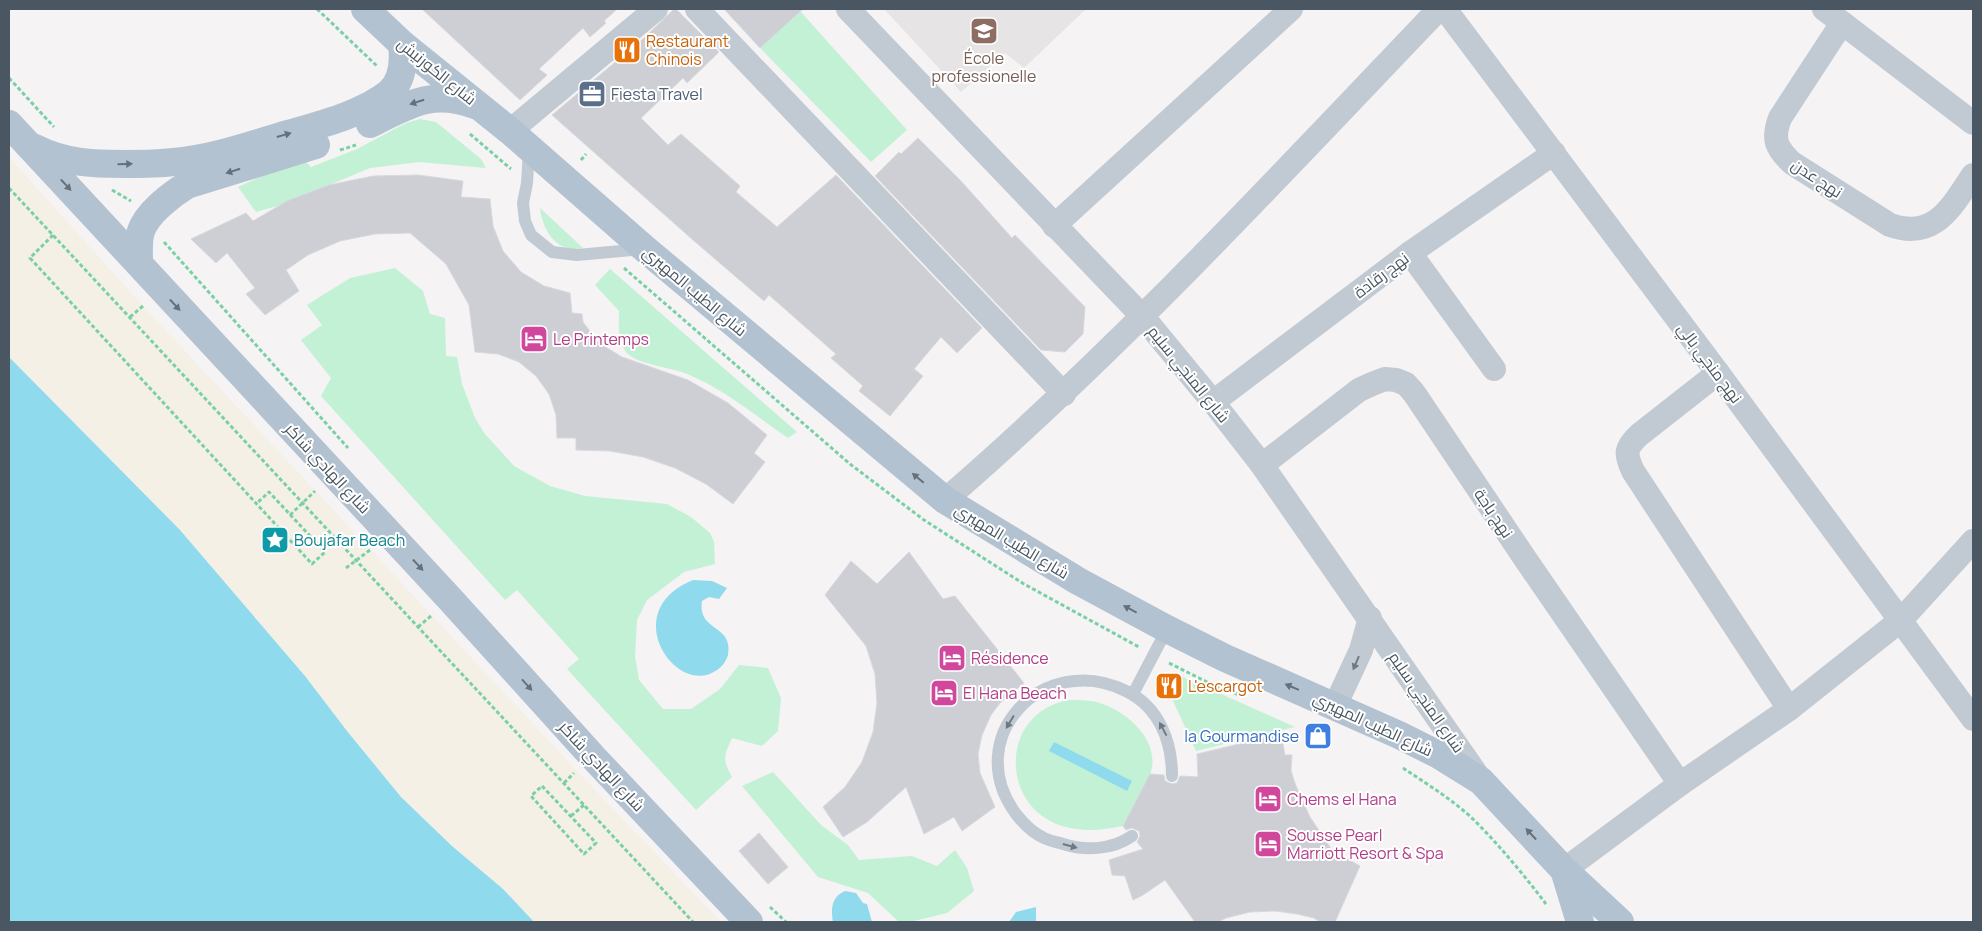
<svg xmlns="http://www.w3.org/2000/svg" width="1982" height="931" font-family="Manrope,Cairo,sans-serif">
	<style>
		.education { fill: #e6e4e5 }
		.green { fill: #c3f1d5 }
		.sand { fill: #f5f0e5 }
		.water { fill: #90daee }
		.building { fill: #cdcfd5; stroke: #d7d9de }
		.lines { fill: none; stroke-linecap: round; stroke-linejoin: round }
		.path { stroke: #7ad0a6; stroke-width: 3; stroke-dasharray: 4 2.5; stroke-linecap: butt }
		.service { stroke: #c1cad2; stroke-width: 12 }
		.minor { stroke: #c1cad2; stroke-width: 24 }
		.primary { stroke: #b3c2d1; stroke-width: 28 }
		.oneway { fill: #64717d }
		.oneway2 { fill: #6e7983 }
		.labels { text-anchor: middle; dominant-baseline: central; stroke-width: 4; stroke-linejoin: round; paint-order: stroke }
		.food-label { font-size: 16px; fill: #c56008; stroke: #fff; text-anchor: start }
		.education-label { font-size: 16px; fill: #785e54; stroke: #fff }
		.street-label { font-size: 16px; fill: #4a5661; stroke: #fff }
		.service-label { font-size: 16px; fill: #4e5e75; stroke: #fff; text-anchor: start }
		.hotel-label { font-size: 16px; fill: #b23c85; stroke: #fff; text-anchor: start }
		.culture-label { font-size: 16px; fill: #0d838f; stroke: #fff; text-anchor: start }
		.shop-label { font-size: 16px; fill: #366cbe; stroke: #fff; text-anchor: end }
	</style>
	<rect width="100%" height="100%" fill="#f5f3f3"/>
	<polygon class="education" points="884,9 1086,9 1024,68 1005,53 961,92"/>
	<g class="green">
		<polygon points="800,11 907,130 871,162 760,48"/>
		<polygon points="420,119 436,122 481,159 486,168 419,162 370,168 281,205 256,212 238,187 302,158 311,167 357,149 406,123"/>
		<path d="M 540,208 L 583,248 C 579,248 574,250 570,249 C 551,245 542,225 540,208 Z"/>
		<path d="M 395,268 L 423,291 L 430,314 L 445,318 L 446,356 L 457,357 L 462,384 L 475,418 L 485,434 L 514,466 L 550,486 L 585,496 L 667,504 L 691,517 L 710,533 L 714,542 L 715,564 L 684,572 L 647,600 L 637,620 L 635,656 L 639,680 L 663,709 L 691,709 L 720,689 L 739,665 L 768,668 L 781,698 L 778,731 L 762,746 L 732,738 C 724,756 722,759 732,777 L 696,810 L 567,669 L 579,659 L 517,590 L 505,600 L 321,396 L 331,378 L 301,340 L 322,325 L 307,305 L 350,278 Z"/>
		<path d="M 610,269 L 797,432 L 788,438 C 756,416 724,389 687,374 C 671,367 637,365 626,352 C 617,340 619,325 619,311 L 595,285 Z"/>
		<polygon points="1181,676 1295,727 1196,751 1169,692"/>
		<path d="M 1069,700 C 1080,700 1090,700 1100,703 C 1128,712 1162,742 1150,775 C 1143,792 1132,809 1123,826 C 1104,830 1085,832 1066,827 C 1000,811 997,713 1069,700 Z"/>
		<polygon points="773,772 821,825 848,845 859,860 912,856 937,866 955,850 967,868 974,891 947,913 910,922 899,922 868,893 818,877 742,786"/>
	</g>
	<polygon class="sand" points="9,157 143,306 577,771 721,922 534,922 503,889 452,846 401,797 347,731 305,676 180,530 9,357"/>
	<g class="water">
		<polygon points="9,357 180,530 305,676 347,731 401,797 452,846 503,889 534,922 9,922"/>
		<path d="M 693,580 L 712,581 L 727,588 L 719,599 L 709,597 L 702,601 C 697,632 734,624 728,655 C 726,661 723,666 717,670 C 677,699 616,611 693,580 Z"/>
		<polygon points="1054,742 1132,781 1127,791 1049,751"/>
		<path d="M 845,891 L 856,893 L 863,903 L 867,904 L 872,922 L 833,922 C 831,909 831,897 845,891 Z"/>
		<polygon points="1036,907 1036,922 1009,922 1016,912"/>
	</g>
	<g class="building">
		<polygon points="422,9 617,9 604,21 606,23 590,37 583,28 539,69 547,75 520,100"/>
		<polygon points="674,9 676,9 719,52 687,83 683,78 641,118 668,145 681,134 740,186 736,192 777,227 836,175 982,328 957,353 941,337 914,369 923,376 890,416 859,391 863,386 831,358 836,354 769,295 764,301 693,240 552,115 644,38"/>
		<polygon points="724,9 803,9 760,48"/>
		<polygon points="918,138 961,181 1012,238 1015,235 1085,307 1083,334 1065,352 1041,350 875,176 899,152 901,154"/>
		<polygon points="418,175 463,181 461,197 490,199 493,226 503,251 521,272 544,286 570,293 572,313 582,314 583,322 599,343 622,357 688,380 728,403 767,435 754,453 765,462 733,504 706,484 675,468 643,457 610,451 576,450 576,438 557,438 556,415 549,394 536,376 519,362 498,354 475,352 469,305 446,264 410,233 375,234 340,241 308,255 286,270 299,291 265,315 246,294 255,288 227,253 216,263 191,239 246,213 253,221 287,201 329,185 373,176"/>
		<polygon points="909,552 943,599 955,596 1024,683 1000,703 991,715 982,735 978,754 980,773 995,807 962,831 954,817 924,834 906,787 867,822 843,837 823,807 845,787 862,762 873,732 877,703 875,674 866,646 825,595 851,561 877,584"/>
		<polygon points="1281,734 1285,755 1292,755 1291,771 1296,786 1310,817 1332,850 1360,866 1335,922 1320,922 1314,918 1297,914 1275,911 1250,912 1226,918 1218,922 1195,922 1165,880 1143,895 1133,900 1125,876 1112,875 1109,860 1143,849 1137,842 1140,836 1139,831 1132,828 1126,830 1123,826 1150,774 1164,775 1165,781 1172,784 1177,783 1180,776 1198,777 1197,754"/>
		<polygon points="759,833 788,867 768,884 739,851"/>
	</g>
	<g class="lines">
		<g class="path">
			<polyline points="317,9 377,66"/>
			<polyline points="9,78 54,127"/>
			<polyline points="470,134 511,169"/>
			<polyline points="340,150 356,145"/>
			<polyline points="581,160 586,154"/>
			<polyline points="9,188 693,922"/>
			<polyline points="112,190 131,201"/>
			<polyline points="53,235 30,258 312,564 325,552 269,492 256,504"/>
			<polyline points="164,242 348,448"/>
			<polyline points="624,268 850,464 924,520 1024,584 1139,647"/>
			<polyline points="130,317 143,306"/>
			<polyline points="290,515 315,491"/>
			<polyline points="346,568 370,550"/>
			<polyline points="418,627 431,616"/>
			<polyline points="1169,663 1213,685 1245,697"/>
			<path d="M 1403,768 C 1427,784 1453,800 1474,820 C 1500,846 1524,875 1546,904"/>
			<polyline points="564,783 574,773"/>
			<polygon points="542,786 596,843 584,854 531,796"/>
			<polyline points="571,816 584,805"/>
			<polyline points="770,907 786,922"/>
		</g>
		<g class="service">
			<polyline points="529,150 527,183 523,203 525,221 531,235 552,252 577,255 643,249"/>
			<polyline points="1133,694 1167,629"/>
			<path d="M 1132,836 C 1112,850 1085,851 1063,844 C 1057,842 1050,841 1044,838 C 1033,833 1023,823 1016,814 C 960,738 1043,650 1126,691 C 1159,707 1172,741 1172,776"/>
		</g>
		<g class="minor">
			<polyline points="697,9 1064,394"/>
			<polyline points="848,9 1143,317 1213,402 1262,465 1480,779"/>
			<polyline points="1445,9 1718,373 1973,719"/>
			<polyline points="1824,9 1973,123"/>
			<path d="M 1842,23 L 1780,118 C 1772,139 1776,148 1792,163 L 1890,225 C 1935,241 1952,206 1973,175"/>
			<polyline points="510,131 656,9"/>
			<polyline points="1054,226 1291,9"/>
			<polyline points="1410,253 1494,369"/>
			<path d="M 1718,373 L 1639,435 C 1625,448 1625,454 1633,471 L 1789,709"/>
			<polyline points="1213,402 1410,253 1554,153"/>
			<polyline points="1262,465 1359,390 1372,384 1385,379 1396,380 1406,384 1414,393 1526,560 1680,784"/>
			<path d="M 945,500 C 1121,348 1278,177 1439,9"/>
			<polyline points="1335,706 1361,650 1370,618"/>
			<polyline points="1564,870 1680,784 1789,709 1901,620 1973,541"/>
		</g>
		<g class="primary">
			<polyline points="365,9 402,44 510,131 645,249 945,500 1078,581 1167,629 1225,658 1399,735 1439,755 1481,781 1564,870 1620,922"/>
			<polyline points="9,124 450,599 592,756 749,922"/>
			<path d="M 370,124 C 408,105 431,89 475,105"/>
			<path d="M 35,148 C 64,163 93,164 124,164 C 140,164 157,164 173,162 C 212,159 250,145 288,134 C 319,125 363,114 389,93 C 403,81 404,61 402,44"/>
			<path d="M 139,263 C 139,253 138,240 141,231 C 147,213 172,194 187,185 L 316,145"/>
			<polyline points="1565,873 1580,922"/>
		</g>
	</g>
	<defs><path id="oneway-solid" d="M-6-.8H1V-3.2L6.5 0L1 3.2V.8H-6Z" transform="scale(1.25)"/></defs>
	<g class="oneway">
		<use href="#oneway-solid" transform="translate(417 102) rotate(163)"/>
		<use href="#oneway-solid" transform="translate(284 135) rotate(-16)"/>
		<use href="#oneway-solid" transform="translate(125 164) rotate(-1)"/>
		<use href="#oneway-solid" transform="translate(233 171) rotate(162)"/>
		<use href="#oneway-solid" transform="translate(66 185) rotate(47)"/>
		<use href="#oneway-solid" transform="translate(175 305) rotate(47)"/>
		<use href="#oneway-solid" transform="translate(918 478) rotate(-140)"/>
		<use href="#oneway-solid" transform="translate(418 565) rotate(47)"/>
		<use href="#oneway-solid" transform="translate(1130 609) rotate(-152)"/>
		<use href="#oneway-solid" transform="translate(527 685) rotate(48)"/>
		<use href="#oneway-solid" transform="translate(1292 687) rotate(-157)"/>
		<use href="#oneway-solid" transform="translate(1531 834) rotate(-133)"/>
	</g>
	<g class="oneway2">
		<use href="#oneway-solid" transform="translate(1356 663) rotate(113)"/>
		<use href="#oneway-solid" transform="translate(1010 722) rotate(121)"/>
		<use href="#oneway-solid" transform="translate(1163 729) rotate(-118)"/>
		<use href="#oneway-solid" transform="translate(1070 846) rotate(15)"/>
	</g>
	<defs>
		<symbol id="school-square" viewBox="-11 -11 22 22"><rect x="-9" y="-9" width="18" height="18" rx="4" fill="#8d6e63" stroke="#fff"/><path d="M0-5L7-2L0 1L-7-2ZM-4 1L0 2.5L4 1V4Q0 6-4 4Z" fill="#fff"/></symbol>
		<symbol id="restaurant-square" viewBox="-11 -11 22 22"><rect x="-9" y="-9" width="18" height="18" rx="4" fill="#e8710a" stroke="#fff"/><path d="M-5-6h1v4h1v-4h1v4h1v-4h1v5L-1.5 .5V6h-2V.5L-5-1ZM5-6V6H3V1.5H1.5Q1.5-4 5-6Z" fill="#fff"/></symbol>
		<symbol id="office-square" viewBox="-11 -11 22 22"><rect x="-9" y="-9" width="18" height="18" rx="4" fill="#5c6f8a" stroke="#fff"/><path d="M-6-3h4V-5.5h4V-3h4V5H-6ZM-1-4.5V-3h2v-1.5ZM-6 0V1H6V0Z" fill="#fff"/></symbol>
		<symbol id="hotel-square" viewBox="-11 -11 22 22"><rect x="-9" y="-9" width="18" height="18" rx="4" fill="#d1479c" stroke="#fff"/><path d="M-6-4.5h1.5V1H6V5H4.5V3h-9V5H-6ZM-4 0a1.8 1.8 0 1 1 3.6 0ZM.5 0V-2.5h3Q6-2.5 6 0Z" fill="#fff"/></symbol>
		<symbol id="sight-square" viewBox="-11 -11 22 22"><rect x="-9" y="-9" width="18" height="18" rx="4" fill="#0f9aa8" stroke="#fff"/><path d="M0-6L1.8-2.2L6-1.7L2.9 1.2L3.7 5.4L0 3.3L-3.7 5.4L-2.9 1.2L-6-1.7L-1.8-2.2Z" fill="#fff"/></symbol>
		<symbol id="shop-square" viewBox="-11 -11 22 22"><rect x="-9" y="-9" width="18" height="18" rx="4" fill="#3f7fe0" stroke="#fff"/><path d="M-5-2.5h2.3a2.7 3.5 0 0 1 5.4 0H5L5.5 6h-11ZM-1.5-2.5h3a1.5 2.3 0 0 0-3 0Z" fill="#fff"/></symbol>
	</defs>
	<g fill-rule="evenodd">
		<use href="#school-square" x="968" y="15" width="32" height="32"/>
		<use href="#restaurant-square" x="611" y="34" width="32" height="32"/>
		<use href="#office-square" x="576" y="78" width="32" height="32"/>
		<use href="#hotel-square" x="518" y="323" width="32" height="32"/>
		<use href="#sight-square" x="259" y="524" width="32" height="32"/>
		<use href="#hotel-square" x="936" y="642" width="32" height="32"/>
		<use href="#restaurant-square" x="1153" y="670" width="32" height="32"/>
		<use href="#hotel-square" x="928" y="677" width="32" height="32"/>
		<use href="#shop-square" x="1302" y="720" width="32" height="32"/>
		<use href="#hotel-square" x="1252" y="783" width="32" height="32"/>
		<use href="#hotel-square" x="1252" y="828" width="32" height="32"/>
	</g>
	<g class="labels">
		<g class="food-label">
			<text x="646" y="41">Restaurant<tspan x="646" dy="18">Chinois</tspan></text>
			<text x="1188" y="686">L'escargot</text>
		</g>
		<g class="education-label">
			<text x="984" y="58">École<tspan x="984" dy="18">professionelle</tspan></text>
		</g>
		<g class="street-label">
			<text transform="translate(437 71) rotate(39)">شارع الكورنيش</text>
			<text transform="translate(1817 178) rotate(33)">نهج عدن</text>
			<text transform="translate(1381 275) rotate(-37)">نهج رقادة</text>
			<text transform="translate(695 291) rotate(40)">شارع الطيب المهيري</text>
			<text transform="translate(1710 363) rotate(53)">نهج منجي بالي</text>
			<text transform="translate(1189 374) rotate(51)">شارع المنجي سليم</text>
			<text transform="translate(328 468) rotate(47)">شارع الهادي شاكر</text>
			<text transform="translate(1494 513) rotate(56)">نهج باجة</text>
			<text transform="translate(1012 541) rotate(31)">شارع الطيب المهيري</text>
			<text transform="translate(1427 702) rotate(55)">شارع المنجي سليم</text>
			<text transform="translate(1373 724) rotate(25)">شارع الطيب المهيري</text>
			<text transform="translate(602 766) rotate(47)">شارع الهادي شاكر</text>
		</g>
		<g class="service-label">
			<text x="611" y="94">Fiesta Travel</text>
		</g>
		<g class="hotel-label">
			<text x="553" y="339">Le Printemps</text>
			<text x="971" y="658">Résidence</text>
			<text x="963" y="693">El Hana Beach</text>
			<text x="1287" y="799">Chems el Hana</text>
			<text x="1287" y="835">Sousse Pearl<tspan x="1287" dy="18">Marriott Resort &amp; Spa</tspan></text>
		</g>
		<g class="culture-label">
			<text x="294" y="540">Boujafar Beach</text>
		</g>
		<g class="shop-label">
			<text x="1299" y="736">la Gourmandise</text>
		</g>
	</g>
	<rect width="1982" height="931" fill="none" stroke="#4a5661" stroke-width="20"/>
</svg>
